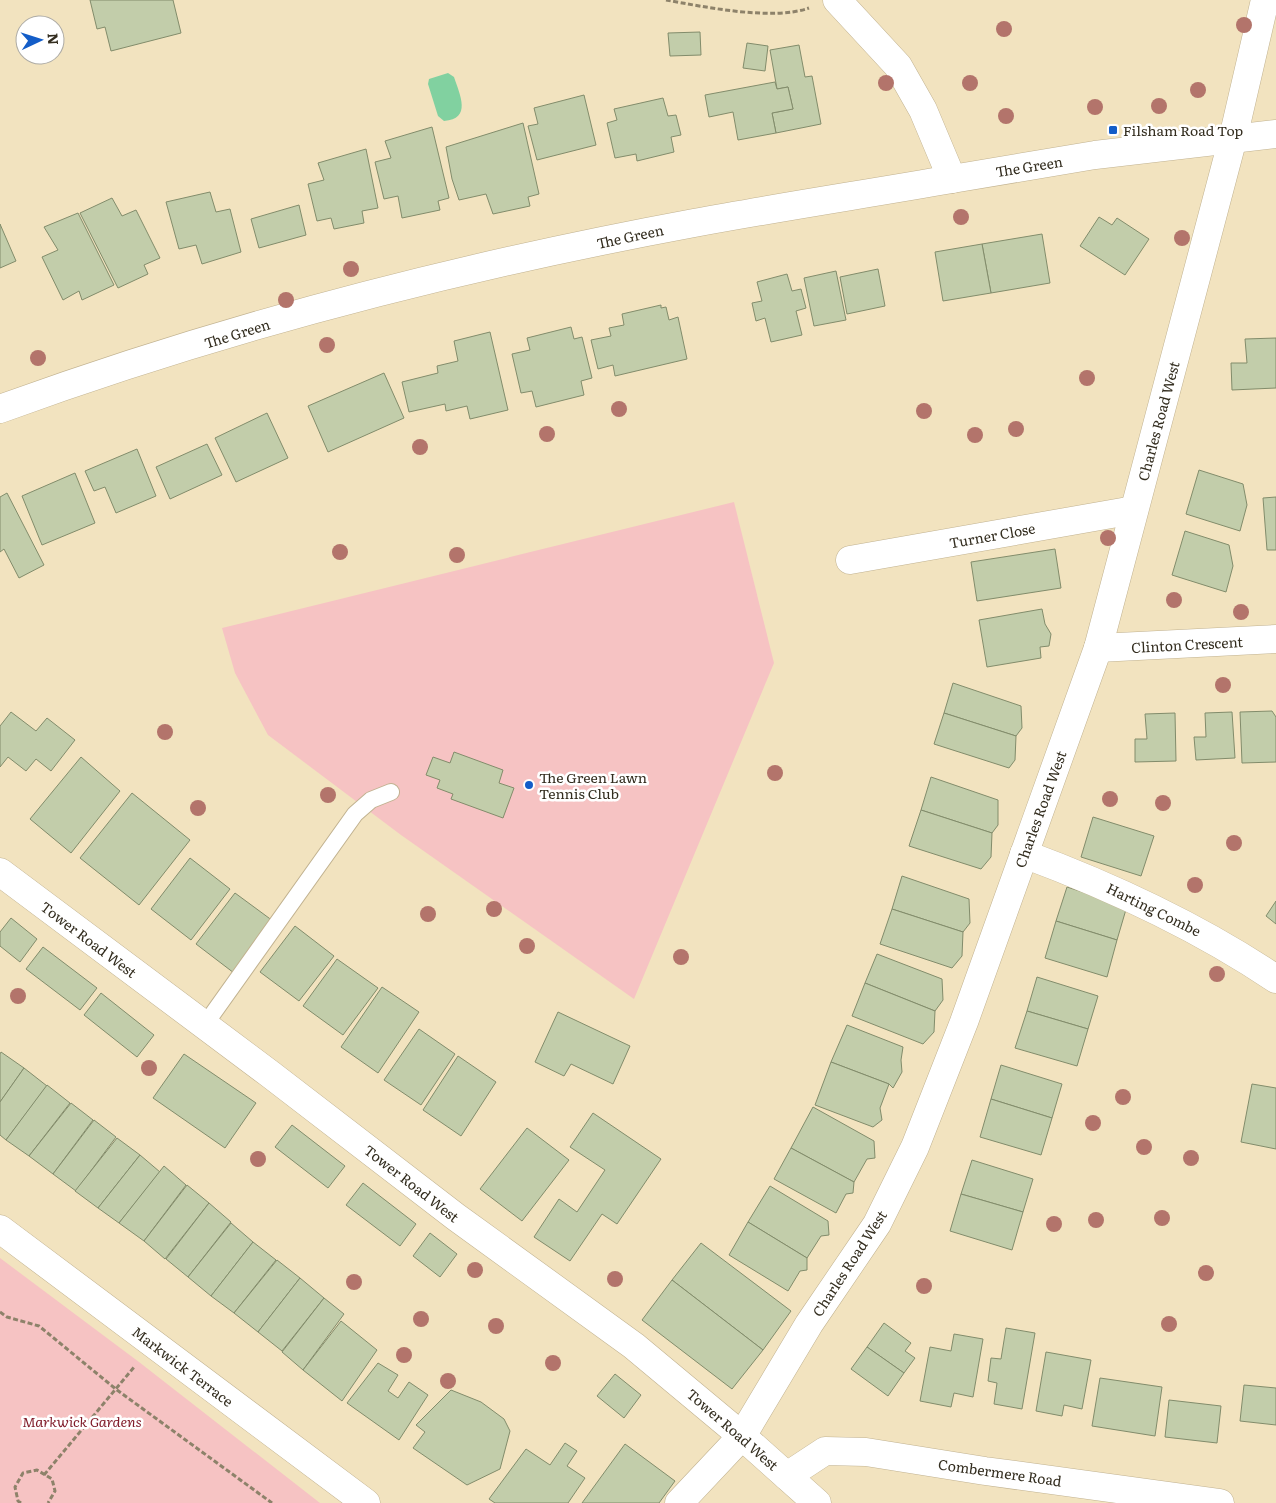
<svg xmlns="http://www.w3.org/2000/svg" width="1276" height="1503" font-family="Literata,serif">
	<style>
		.green { fill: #f6c3c3 }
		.water { fill: #81d1a0 }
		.building { fill: #c2cdaa; stroke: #828c6b }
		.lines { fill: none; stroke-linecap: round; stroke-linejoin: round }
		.service-casing { stroke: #c1b290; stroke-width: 18 }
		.minor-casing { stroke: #c1b290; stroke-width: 29 }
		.tertiary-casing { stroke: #c1b290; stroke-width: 29 }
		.path { stroke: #8d826a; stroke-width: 3; stroke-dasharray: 5 2.5; stroke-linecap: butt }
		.service { stroke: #fff; stroke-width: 16 }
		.minor { stroke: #fff; stroke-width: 28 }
		.tertiary { stroke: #fff; stroke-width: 28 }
		.tree { fill: #b3746b }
		.poi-dot { fill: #135dc8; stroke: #fff; stroke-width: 2 }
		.labels { text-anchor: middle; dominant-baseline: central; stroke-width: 5; stroke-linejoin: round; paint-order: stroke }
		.poi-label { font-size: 14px; fill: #332d1f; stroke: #fff; text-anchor: start }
		.street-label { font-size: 14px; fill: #332d1f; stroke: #fff }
		.park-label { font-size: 14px; font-style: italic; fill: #7f1927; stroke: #fff }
	</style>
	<rect width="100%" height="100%" fill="#f2e3bf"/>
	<g class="green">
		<polygon points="734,502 774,663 634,999 401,835 268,735 235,673 222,628"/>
		<polygon points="0,1258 139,1362 320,1503 0,1503"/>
	</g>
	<path class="water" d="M 448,73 L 454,77 C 460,95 472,119 444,121 L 438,116 L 428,84 L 429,79 Z"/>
	<g class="building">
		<polygon points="90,0 173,0 181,33 111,51 105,27 97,29"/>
		<polygon points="700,32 701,55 670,56 668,33"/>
		<polygon points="747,43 768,46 765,71 743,68"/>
		<polygon points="799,45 805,77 812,76 821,124 776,133 772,113 793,109 788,87 777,89 770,50"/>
		<polygon points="775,82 777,89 788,87 793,109 772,113 776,133 738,140 733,112 709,117 705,95"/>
		<polygon points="584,95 596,145 537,160 528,126 538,124 534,108"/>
		<polygon points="663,98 668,116 676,115 681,135 671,137 674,152 637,161 636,154 615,158 607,123 617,120 614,109"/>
		<polygon points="523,123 539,194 528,197 530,206 493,214 486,194 459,200 452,179 446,147"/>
		<polygon points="432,127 449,198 438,201 440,210 402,218 398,196 384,199 375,162 391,158 385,141"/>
		<polygon points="366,149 378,208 362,211 364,223 334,229 331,218 317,221 308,184 324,180 318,163"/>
		<polygon points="210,192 216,212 230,209 241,252 202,264 196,245 179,249 166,202"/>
		<polygon points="112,198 122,216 136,210 160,258 144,265 148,274 118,288 80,213"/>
		<polygon points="299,205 306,235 259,248 251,219"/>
		<polygon points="78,213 114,285 82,300 79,291 63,300 42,257 58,250 44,227"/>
		<polygon points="1099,217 1112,225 1117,218 1149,239 1125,275 1080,246"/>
		<polygon points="0,224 16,261 0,268"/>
		<polygon points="1042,234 1050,283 991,293 982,244"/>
		<polygon points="982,244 991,293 943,301 935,252"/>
		<polygon points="878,269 885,306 847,314 840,277"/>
		<polygon points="836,271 846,320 814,326 804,278"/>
		<polygon points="787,274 792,291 801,289 806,308 796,311 802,335 771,342 765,318 756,321 752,303 762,301 757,282"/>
		<polygon points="661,305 661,308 666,307 669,320 678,317 687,359 615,376 613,365 598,369 591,340 611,336 609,328 624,325 622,314"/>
		<polygon points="571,327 574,339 582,337 592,378 581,381 584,395 536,407 532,391 521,393 512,354 530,350 527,338"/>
		<polygon points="490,332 508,410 470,419 467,406 446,411 445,404 409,412 402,382 438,373 437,366 458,361 454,341"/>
		<polygon points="1276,338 1276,388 1232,390 1231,363 1247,363 1245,339"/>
		<polygon points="384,373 404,418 328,452 308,406"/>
		<polygon points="267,413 288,458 236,482 215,438"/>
		<polygon points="207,444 222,475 170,499 156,467"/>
		<polygon points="137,449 156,496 116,513 105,487 94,491 85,471"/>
		<polygon points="1199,470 1243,484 1247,505 1240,531 1186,514"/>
		<polygon points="75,473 95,523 42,545 22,496"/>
		<polygon points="7,493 44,565 19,578 4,549 0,552 0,497"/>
		<polygon points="1276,497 1276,550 1267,550 1263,498"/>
		<polygon points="1185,531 1229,545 1233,566 1226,592 1172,575"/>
		<polygon points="1055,549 1061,588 977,601 971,562"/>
		<polygon points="1042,609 1045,624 1051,634 1049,646 1040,647 1041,658 987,667 979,620"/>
		<polygon points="953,683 1021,706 1022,728 1016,736 944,713"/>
		<polygon points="1272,711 1276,717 1276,762 1242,763 1240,712"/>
		<polygon points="11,712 36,731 47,718 75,740 51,771 36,759 26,771 8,757 0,767 0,726"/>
		<polygon points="1232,712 1235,758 1196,760 1194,737 1206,737 1205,713"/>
		<polygon points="944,713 1016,736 1015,760 1009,768 934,744"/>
		<polygon points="1175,713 1176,761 1135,762 1135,739 1147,739 1145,714"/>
		<polygon points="454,752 503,770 499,783 514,788 503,818 451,799 453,794 437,788 440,780 426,775 433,757 450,763"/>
		<polygon points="81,757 120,791 71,853 30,819"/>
		<polygon points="931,777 998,800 998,825 992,833 921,810"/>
		<polygon points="132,793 190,840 139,905 80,858"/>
		<polygon points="921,810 992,833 991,857 981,869 909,846"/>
		<polygon points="1093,817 1154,836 1141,876 1081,857"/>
		<polygon points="190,858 230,889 191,940 151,909"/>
		<polygon points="902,876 969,899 970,923 963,932 892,909"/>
		<polygon points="1067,887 1127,906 1117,940 1056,921"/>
		<polygon points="235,893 273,921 234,973 196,944"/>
		<polygon points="1276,901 1276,924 1266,916"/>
		<polygon points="892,909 963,932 962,956 952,968 880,944"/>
		<polygon points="11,918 37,939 20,962 0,946 0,932"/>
		<polygon points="1056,921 1117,940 1107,977 1045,958"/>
		<polygon points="295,926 334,956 299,1001 260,972"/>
		<polygon points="43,947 97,988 80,1010 26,969"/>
		<polygon points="877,954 942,979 943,1000 935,1011 865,983"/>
		<polygon points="337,959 378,988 343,1035 303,1006"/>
		<polygon points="1037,977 1098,996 1088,1029 1027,1011"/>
		<polygon points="865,983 935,1011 934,1032 923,1044 852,1016"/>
		<polygon points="382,987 419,1012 378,1073 341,1047"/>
		<polygon points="101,993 154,1035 137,1057 84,1015"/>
		<polygon points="1027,1011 1088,1029 1077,1066 1015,1048"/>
		<polygon points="558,1012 630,1046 613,1084 571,1064 564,1076 535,1062"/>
		<polygon points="847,1025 903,1047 901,1060 902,1072 893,1088 889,1084 831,1062"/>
		<polygon points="419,1029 455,1054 421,1105 384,1080"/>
		<polygon points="1,1052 24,1068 0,1102 0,1054"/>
		<polygon points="184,1054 256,1103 225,1148 153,1098"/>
		<polygon points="458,1056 496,1082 461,1136 423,1110"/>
		<polygon points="831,1062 889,1084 880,1108 882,1120 873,1127 815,1105"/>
		<polygon points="1001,1065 1062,1084 1052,1118 991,1099"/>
		<polygon points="24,1068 47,1086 6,1140 0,1135 0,1102"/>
		<polygon points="1252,1084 1276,1088 1276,1149 1241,1142"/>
		<polygon points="47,1085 70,1103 29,1156 6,1140"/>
		<polygon points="991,1099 1052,1118 1041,1155 980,1137"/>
		<polygon points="71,1103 93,1120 53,1174 29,1156"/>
		<polygon points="813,1107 874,1141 875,1158 867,1159 854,1182 791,1148"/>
		<polygon points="593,1113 661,1159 617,1224 602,1214 570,1261 534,1237 559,1199 577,1212 605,1170 570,1147"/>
		<polygon points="94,1120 116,1137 76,1191 53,1174"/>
		<polygon points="292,1125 345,1166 328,1188 275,1147"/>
		<polygon points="527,1128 569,1160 522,1221 480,1189"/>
		<polygon points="117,1138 140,1155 98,1208 75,1191"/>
		<polygon points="791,1148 854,1182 853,1193 846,1194 836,1213 774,1179"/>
		<polygon points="140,1155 160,1172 119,1223 98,1208"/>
		<polygon points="972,1160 1033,1179 1023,1212 961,1194"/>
		<polygon points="164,1166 186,1185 144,1241 119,1223"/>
		<polygon points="363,1183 416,1224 400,1246 346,1205"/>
		<polygon points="187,1185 209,1203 165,1259 144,1241"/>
		<polygon points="770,1186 828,1221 829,1235 821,1236 807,1258 748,1222"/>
		<polygon points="961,1194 1023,1212 1012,1250 950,1231"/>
		<polygon points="209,1203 231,1222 188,1277 166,1259"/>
		<polygon points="748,1222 807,1258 807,1270 800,1271 788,1291 729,1255"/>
		<polygon points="231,1223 253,1242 211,1296 188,1277"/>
		<polygon points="430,1233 457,1254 440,1277 413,1256"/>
		<polygon points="253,1242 276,1260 234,1313 211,1296"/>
		<polygon points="701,1243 791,1311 763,1350 672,1280"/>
		<polygon points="277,1260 300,1278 258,1332 234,1313"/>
		<polygon points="300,1278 324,1298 282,1351 258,1332"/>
		<polygon points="672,1280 763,1350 732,1389 642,1320"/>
		<polygon points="324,1298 344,1314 303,1370 282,1352"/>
		<polygon points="341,1321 377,1350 342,1401 303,1370"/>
		<polygon points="884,1323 911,1343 905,1351 915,1358 904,1373 867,1347"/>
		<polygon points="1006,1328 1035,1333 1022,1409 994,1404 997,1383 988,1381 991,1358 1001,1359"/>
		<polygon points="954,1334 983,1339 973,1397 954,1393 951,1407 920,1401 930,1347 951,1351"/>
		<polygon points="867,1347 904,1373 888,1396 851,1369"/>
		<polygon points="1046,1352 1091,1360 1082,1409 1064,1405 1062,1416 1036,1411"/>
		<polygon points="378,1363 398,1375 388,1391 398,1398 409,1382 428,1395 399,1440 347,1403"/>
		<polygon points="615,1374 641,1395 624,1418 597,1396"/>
		<polygon points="1100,1378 1162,1387 1155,1436 1092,1426"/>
		<polygon points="1244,1385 1276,1388 1276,1425 1240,1421"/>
		<polygon points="451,1390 481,1402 504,1419 510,1431 500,1469 467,1485 413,1448 425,1432 416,1425"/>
		<polygon points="1169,1400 1221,1406 1217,1443 1165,1437"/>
		<polygon points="565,1443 577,1451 567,1466 585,1478 568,1503 495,1503 489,1499 526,1449 550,1465"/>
		<polygon points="625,1444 675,1481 659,1503 582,1503"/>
	</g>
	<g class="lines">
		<defs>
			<polyline id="service" points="204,1026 355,814 371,800 391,792"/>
			<g id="minor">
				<path d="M 0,409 C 222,328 462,266 694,223 C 780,207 866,194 952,179"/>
				<polyline points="850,560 1134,510"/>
				<polyline points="1098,648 1276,639"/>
				<path d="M 1024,854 C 1113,887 1197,926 1276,979"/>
				<polyline points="0,872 270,1074 456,1217 634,1346 742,1436 817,1503"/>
				<polyline points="0,1229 366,1503"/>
				<polyline points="787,1476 825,1451 866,1452 985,1471 1220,1503"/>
				<polyline points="679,1503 742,1436 809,1324 877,1224 915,1147 964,1022 1098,648 1233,138"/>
			</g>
			<g id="tertiary">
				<polyline points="837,0 898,66 923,110 952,179 1095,155 1276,134"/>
				<polyline points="1233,138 1265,0"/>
			</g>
		</defs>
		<use href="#service" class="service-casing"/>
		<use href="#minor" class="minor-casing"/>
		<use href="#tertiary" class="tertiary-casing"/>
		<g class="path">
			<path d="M 666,0 C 705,7 773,21 809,8"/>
			<polyline points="0,1312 7,1317 39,1326 117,1390 272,1503"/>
			<polyline points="44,1475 135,1366"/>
			<polyline points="21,1503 18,1501 15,1487 23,1473 37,1470 52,1479 55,1491 48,1503"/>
		</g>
		<use href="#service" class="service"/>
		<use href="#minor" class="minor"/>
		<use href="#tertiary" class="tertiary"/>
	</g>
	<g class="tree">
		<circle cx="1244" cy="25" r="8"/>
		<circle cx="1004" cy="29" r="8"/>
		<circle cx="886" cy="83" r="8"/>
		<circle cx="970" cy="83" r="8"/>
		<circle cx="1198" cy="90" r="8"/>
		<circle cx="1159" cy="106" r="8"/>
		<circle cx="1095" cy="107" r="8"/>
		<circle cx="1006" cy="116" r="8"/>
		<circle cx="961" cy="217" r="8"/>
		<circle cx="1182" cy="238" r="8"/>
		<circle cx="351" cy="269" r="8"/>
		<circle cx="286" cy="300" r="8"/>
		<circle cx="327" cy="345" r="8"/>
		<circle cx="38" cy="358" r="8"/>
		<circle cx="1087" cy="378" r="8"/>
		<circle cx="619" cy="409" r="8"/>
		<circle cx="924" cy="411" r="8"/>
		<circle cx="1016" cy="429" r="8"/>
		<circle cx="547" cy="434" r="8"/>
		<circle cx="975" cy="435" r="8"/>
		<circle cx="420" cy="447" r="8"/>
		<circle cx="1108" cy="538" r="8"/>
		<circle cx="340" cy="552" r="8"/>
		<circle cx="457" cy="555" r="8"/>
		<circle cx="1174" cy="600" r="8"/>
		<circle cx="1241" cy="612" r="8"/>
		<circle cx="1223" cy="685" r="8"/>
		<circle cx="165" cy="732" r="8"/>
		<circle cx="775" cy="773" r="8"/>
		<circle cx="328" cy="795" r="8"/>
		<circle cx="1110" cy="799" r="8"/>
		<circle cx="1163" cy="803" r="8"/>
		<circle cx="198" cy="808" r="8"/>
		<circle cx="1234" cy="843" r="8"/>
		<circle cx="1195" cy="885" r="8"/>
		<circle cx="494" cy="909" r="8"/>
		<circle cx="428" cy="914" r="8"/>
		<circle cx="527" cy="946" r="8"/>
		<circle cx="681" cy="957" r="8"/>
		<circle cx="1217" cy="974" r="8"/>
		<circle cx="18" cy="996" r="8"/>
		<circle cx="149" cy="1068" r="8"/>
		<circle cx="1123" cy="1097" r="8"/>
		<circle cx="1093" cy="1123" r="8"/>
		<circle cx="1144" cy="1147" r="8"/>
		<circle cx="1191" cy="1158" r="8"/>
		<circle cx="258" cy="1159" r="8"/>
		<circle cx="1162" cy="1218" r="8"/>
		<circle cx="1096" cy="1220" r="8"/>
		<circle cx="1054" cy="1224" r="8"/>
		<circle cx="475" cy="1270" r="8"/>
		<circle cx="1206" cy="1273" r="8"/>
		<circle cx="615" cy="1279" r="8"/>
		<circle cx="354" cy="1282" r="8"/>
		<circle cx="924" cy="1286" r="8"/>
		<circle cx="421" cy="1319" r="8"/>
		<circle cx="1169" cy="1324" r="8"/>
		<circle cx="496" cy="1326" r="8"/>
		<circle cx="404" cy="1355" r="8"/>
		<circle cx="553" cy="1363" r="8"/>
		<circle cx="448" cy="1381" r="8"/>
	</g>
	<g class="poi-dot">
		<rect x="1108" y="125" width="10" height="10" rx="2.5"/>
		<circle cx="529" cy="785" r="5"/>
	</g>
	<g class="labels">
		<g class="poi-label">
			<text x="1123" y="130">Filsham Road Top</text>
			<text x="539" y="777">The Green Lawn<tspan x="539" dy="16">Tennis Club</tspan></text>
		</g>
		<g class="street-label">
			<text transform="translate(1029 166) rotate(-9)">The Green</text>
			<text transform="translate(630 236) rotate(-12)">The Green</text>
			<text transform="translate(237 333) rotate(-17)">The Green</text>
			<text transform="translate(1158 421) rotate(-75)">Charles Road West</text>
			<text transform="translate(992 535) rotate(-10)">Turner Close</text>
			<text transform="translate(1187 644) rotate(-3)">Clinton Crescent</text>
			<text transform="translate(1040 809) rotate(-70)">Charles Road West</text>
			<text transform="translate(1154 909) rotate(26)">Harting Combe</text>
			<text transform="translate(89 939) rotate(37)">Tower Road West</text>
			<text transform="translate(412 1183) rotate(38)">Tower Road West</text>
			<text transform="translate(849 1263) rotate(-57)">Charles Road West</text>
			<text transform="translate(183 1366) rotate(37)">Markwick Terrace</text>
			<text transform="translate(733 1429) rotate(41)">Tower Road West</text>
			<text transform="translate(1000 1472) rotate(8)">Combermere Road</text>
		</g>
		<g class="park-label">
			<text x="82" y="1421">Markwick Gardens</text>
		</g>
	</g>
	<g transform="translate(40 40) rotate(86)"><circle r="24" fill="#ffffff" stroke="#adaba5"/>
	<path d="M0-4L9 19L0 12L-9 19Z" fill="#135dc8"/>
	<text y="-8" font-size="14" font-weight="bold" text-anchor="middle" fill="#332d1f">N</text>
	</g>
</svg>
